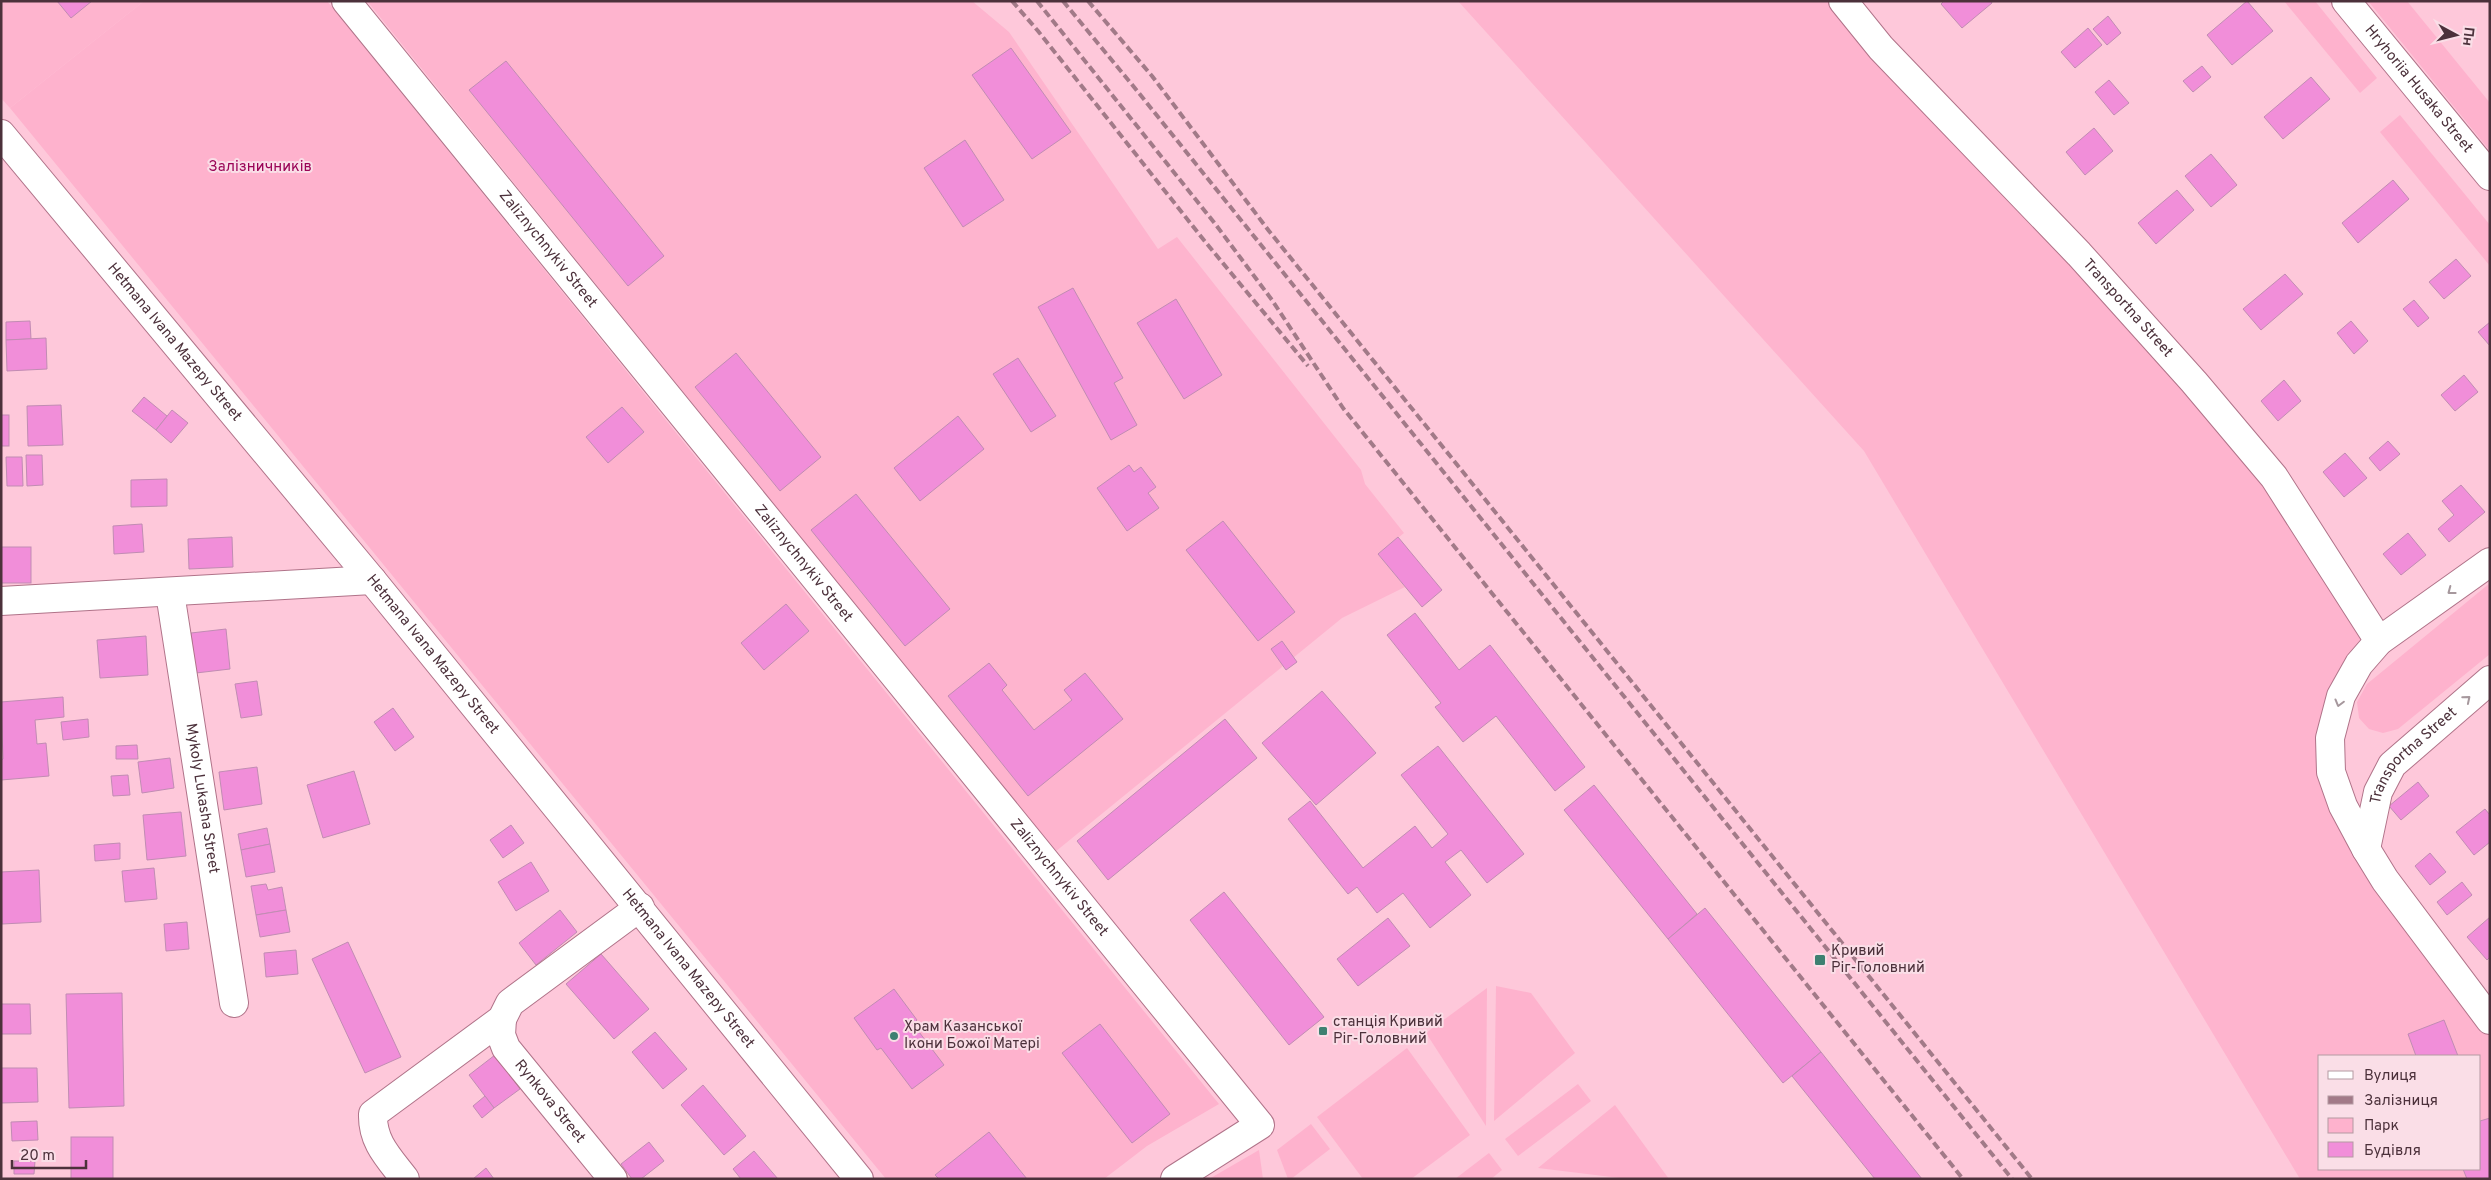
<svg xmlns="http://www.w3.org/2000/svg" width="2491" height="1180" font-family="Overpass,sans-serif">
	<style>
		.built { fill: #feb4ce; fill-rule: evenodd }
		.green { fill: #feb2cd }
		.building { fill: #f18ed9; stroke: #c18cb3 }
		.lines { fill: none; stroke-linecap: round; stroke-linejoin: round }
		.minor-casing { stroke: #b07389; stroke-width: 30 }
		.minor { stroke: #fff; stroke-width: 28 }
		.rail { stroke: #a27a88; stroke-width: 4; stroke-dasharray: 8 4; stroke-linecap: butt }
		.oneway { stroke: #a6989d }
		.poi-dot { fill: #3e8071; stroke: #fadee7; stroke-width: 2 }
		.labels { text-anchor: middle; dominant-baseline: central; stroke-width: 4; stroke-linejoin: round; paint-order: stroke }
		.street-label { font-size: 15px; fill: #4c313b; stroke: #fadee7 }
		.park-label { font-size: 15px; fill: #9a0457; stroke: #fadee7 }
		.poi-label { font-size: 15px; fill: #4c313b; stroke: #fadee7; text-anchor: start }
	</style>
	<rect width="100%" height="100%" fill="#fec8da"/>
	<g class="built">
		<polygon points="1,1 144,1 10,108 1,98"/>
		<polygon points="367,1 972,1 1009,32 1158,249 1177,237 1361,470 1365,484 1404,533 1378,554 1405,587 1342,618 1055,852"/>
		<path d="M 1458,1 L 1843,1 L 2194,382 L 2379,641 L 2341,696 L 2343,806 L 2490,1016 L 2490,1179 L 2300,1179 L 1864,451 ZM 2320,1056 L 2480,1056 L 2480,1169 L 2320,1169 Z"/>
	</g>
	<g class="green">
		<polygon points="144,1 327,1 1219,1104 1147,1146 1104,1179 886,1179 10,108"/>
		<polygon points="2284,1 2315,1 2377,78 2360,93"/>
		<polygon points="2368,1 2407,1 2490,103 2490,151"/>
		<polygon points="2400,115 2490,225 2490,266 2380,132"/>
		<polygon points="2490,583 2490,654 2398,729 2383,733 2369,729 2359,718 2357,702 2367,684"/>
		<polygon points="1496,986 1531,993 1575,1053 1494,1121"/>
		<polygon points="1487,988 1486,1126 1426,1033"/>
		<polygon points="1407,1048 1470,1135 1411,1179 1363,1179 1317,1117"/>
		<polygon points="1578,1084 1591,1101 1518,1156 1505,1139"/>
		<polygon points="1615,1105 1669,1179 1628,1179 1538,1168"/>
		<polygon points="1311,1124 1330,1149 1291,1179 1288,1179 1277,1150"/>
		<polygon points="1259,1150 1263,1179 1209,1179"/>
		<polygon points="1489,1153 1502,1170 1491,1179 1455,1179"/>
	</g>
	<g class="building">
		<polygon points="57,1 92,1 71,18"/>
		<polygon points="1944,1 1991,1 1992,3 1962,28 1941,4"/>
		<polygon points="2247,1 2273,31 2232,65 2207,35"/>
		<polygon points="2108,16 2121,33 2107,45 2093,29"/>
		<polygon points="2088,28 2102,45 2075,68 2061,52"/>
		<polygon points="1011,48 1071,132 1032,159 972,75"/>
		<polygon points="506,61 664,256 628,286 469,90"/>
		<polygon points="2202,66 2211,77 2193,92 2183,81"/>
		<polygon points="2311,77 2330,99 2283,139 2264,117"/>
		<polygon points="2109,80 2129,103 2114,115 2095,92"/>
		<polygon points="2094,128 2113,151 2085,175 2066,152"/>
		<polygon points="965,140 1004,200 963,227 924,168"/>
		<polygon points="2211,154 2237,185 2211,207 2185,176"/>
		<polygon points="2393,180 2409,199 2358,243 2342,223"/>
		<polygon points="2177,190 2194,210 2156,244 2138,223"/>
		<polygon points="2456,259 2471,276 2444,299 2429,282"/>
		<polygon points="2285,274 2303,294 2261,330 2243,309"/>
		<polygon points="1073,288 1123,378 1114,383 1137,425 1111,440 1038,307"/>
		<polygon points="1176,299 1222,375 1184,399 1137,323"/>
		<polygon points="2414,300 2429,318 2418,327 2403,309"/>
		<polygon points="30,321 31,339 6,340 6,322"/>
		<polygon points="2351,321 2368,341 2354,354 2337,333"/>
		<polygon points="2490,322 2490,346 2478,332"/>
		<polygon points="46,338 47,369 7,371 6,340"/>
		<polygon points="736,353 821,457 780,491 695,387"/>
		<polygon points="1018,358 1056,416 1031,432 993,374"/>
		<polygon points="2464,375 2478,392 2455,411 2441,395"/>
		<polygon points="2284,380 2301,401 2278,421 2261,401"/>
		<polygon points="144,397 167,416 156,430 132,411"/>
		<polygon points="61,405 63,445 28,446 27,406"/>
		<polygon points="622,407 644,432 608,463 586,437"/>
		<polygon points="172,410 188,423 171,443 156,430"/>
		<rect x="1" y="415" width="8" height="31"/>
		<polygon points="958,416 984,449 920,501 894,468"/>
		<polygon points="2388,441 2400,454 2380,471 2369,458"/>
		<polygon points="2345,453 2367,478 2344,497 2323,472"/>
		<polygon points="26,455 42,455 43,485 27,486"/>
		<polygon points="6,457 22,457 23,486 7,486"/>
		<polygon points="1129,465 1134,472 1141,467 1156,487 1148,493 1159,508 1127,531 1097,488"/>
		<polygon points="167,479 167,506 131,507 131,480"/>
		<polygon points="2461,485 2485,512 2449,542 2438,529 2454,515 2442,501"/>
		<polygon points="856,494 950,609 905,646 811,530"/>
		<polygon points="1223,521 1295,612 1258,641 1186,550"/>
		<polygon points="142,524 144,552 114,554 113,526"/>
		<polygon points="2408,533 2426,555 2401,575 2383,554"/>
		<polygon points="232,537 233,567 189,569 188,539"/>
		<polygon points="1398,537 1442,590 1422,607 1378,554"/>
		<rect x="1" y="547" width="30" height="36"/>
		<polygon points="786,604 809,631 764,670 741,643"/>
		<polygon points="1415,613 1459,670 1490,645 1585,767 1555,791 1496,716 1463,742 1435,707 1441,703 1387,635"/>
		<polygon points="226,629 230,669 196,673 191,633"/>
		<polygon points="146,636 148,675 100,678 97,640"/>
		<polygon points="1282,641 1297,662 1286,670 1271,649"/>
		<polygon points="989,663 1007,685 1002,690 1034,730 1072,700 1064,690 1085,673 1123,719 1028,796 948,696"/>
		<polygon points="257,681 262,715 241,718 235,684"/>
		<polygon points="1322,691 1376,753 1316,805 1262,743"/>
		<polygon points="63,697 64,717 35,720 37,744 46,743 49,776 1,780 1,760 3,759 1,702"/>
		<polygon points="393,708 414,737 395,751 374,722"/>
		<polygon points="88,719 89,737 63,740 61,722"/>
		<polygon points="1225,719 1257,758 1108,880 1077,841"/>
		<polygon points="137,745 138,759 116,759 116,746"/>
		<polygon points="1438,746 1524,854 1487,883 1461,850 1445,862 1471,895 1430,928 1403,893 1377,913 1357,887 1348,894 1288,819 1310,801 1363,868 1415,826 1432,848 1448,834 1401,775"/>
		<polygon points="170,758 174,788 142,793 138,762"/>
		<polygon points="257,767 262,804 224,810 219,772"/>
		<polygon points="354,771 370,824 323,838 307,785"/>
		<polygon points="128,775 130,795 113,796 111,776"/>
		<polygon points="2418,782 2429,796 2401,820 2389,806"/>
		<polygon points="1594,785 1697,914 1668,939 1564,810"/>
		<polygon points="2485,809 2490,815 2490,842 2474,855 2456,832"/>
		<polygon points="181,812 186,856 147,860 143,815"/>
		<polygon points="511,825 524,843 503,858 490,840"/>
		<polygon points="267,828 270,844 241,850 238,834"/>
		<polygon points="120,843 120,859 95,861 94,845"/>
		<polygon points="270,844 275,872 246,877 241,850"/>
		<polygon points="2430,853 2446,872 2430,885 2415,866"/>
		<polygon points="531,862 549,891 516,911 498,882"/>
		<polygon points="154,868 157,899 125,902 122,871"/>
		<polygon points="39,870 41,922 2,924 1,872"/>
		<polygon points="2462,882 2472,895 2447,915 2437,902"/>
		<polygon points="266,884 268,890 282,887 286,910 256,915 251,886"/>
		<polygon points="1224,892 1324,1017 1289,1045 1190,920"/>
		<polygon points="1705,908 1821,1052 1783,1083 1668,939"/>
		<polygon points="286,910 290,932 260,937 256,915"/>
		<polygon points="560,910 577,932 536,965 519,943"/>
		<polygon points="2490,917 2490,957 2487,960 2467,937"/>
		<polygon points="1388,918 1410,946 1358,986 1337,959"/>
		<polygon points="187,922 189,949 166,951 164,924"/>
		<polygon points="348,942 401,1057 365,1073 312,959"/>
		<polygon points="296,950 298,974 266,977 264,953"/>
		<polygon points="601,954 649,1009 614,1039 566,984"/>
		<polygon points="894,989 917,1020 913,1024 944,1065 912,1089 881,1048 877,1050 854,1018"/>
		<polygon points="122,993 124,1106 69,1108 66,994"/>
		<polygon points="1,1004 30,1004 31,1034 1,1034"/>
		<polygon points="2444,1020 2458,1056 2416,1056 2408,1034"/>
		<polygon points="1100,1024 1170,1114 1132,1143 1062,1053"/>
		<polygon points="655,1032 687,1069 663,1089 632,1052"/>
		<polygon points="1821,1052 1866,1109 1922,1179 1875,1179 1792,1076"/>
		<polygon points="495,1055 520,1089 494,1108 469,1075"/>
		<polygon points="1,1068 37,1068 38,1102 1,1103"/>
		<polygon points="703,1085 746,1136 724,1155 681,1105"/>
		<polygon points="485,1096 494,1108 482,1118 473,1106"/>
		<polygon points="2490,1118 2490,1179 2467,1179 2463,1169 2480,1169 2480,1121"/>
		<polygon points="37,1121 38,1140 12,1141 11,1122"/>
		<polygon points="989,1132 1027,1179 939,1179 935,1175"/>
		<rect x="71" y="1137" width="42" height="42"/>
		<polygon points="649,1142 664,1161 641,1179 632,1179 621,1164"/>
		<polygon points="754,1151 778,1179 741,1179 733,1169"/>
		<polygon points="14,1161 35,1161 34,1174 14,1174"/>
		<polygon points="486,1168 494,1179 473,1179"/>
	</g>
	<g class="lines">
		<defs>
			<g id="minor">
				<path id="s1" d="M 346,1 L 1260,1125 L 1175,1179"/>
				<path id="s2" d="M 1843,1 L 1881,48 L 2079,254 L 2194,382 L 2274,477 L 2379,641"/>
				<path id="s3" d="M 2346,1 L 2490,176"/>
				<path id="s4" d="M 1,134 L 372,580 L 859,1179"/>
				<polyline points="2490,562 2379,641 2359,664 2341,696 2330,738 2331,772 2343,806 2366,849 2385,880 2490,1020"/>
				<path id="s5" d="M 170,593 L 234,1003"/>
				<polyline points="1,601 372,580"/>
				<path id="s6" d="M 2366,849 L 2378,792 L 2392,765 L 2490,680"/>
				<path id="s7" d="M 502,1019 L 501,1035 L 506,1048 L 613,1179"/>
				<path d="M 405,1179 C 389,1158 372,1142 373,1114 L 502,1019 L 510,1003 L 640,907"/>
			</g>
		</defs>
		<use href="#minor" class="minor-casing"/>
		<use href="#minor" class="minor"/>
		<g class="rail">
			<polyline points="1012,1 1038,31 1203,239 1308,366"/>
			<polyline points="1037,1 1216,225 1272,300 1343,408 1963,1179"/>
			<polyline points="1063,1 1134,87 2012,1179"/>
			<polyline points="1088,1 1152,76 1269,231 2032,1179"/>
		</g>
	</g>
	<defs><path id="oneway-chevron" d="M-2-3.5L2.5 0L-2 3.5" fill="none" stroke-width="1.6" stroke-linecap="round" stroke-linejoin="round" transform="scale(1.25)"/></defs>
	<g class="oneway">
		<use href="#oneway-chevron" transform="translate(2451 591) rotate(143)"/>
		<use href="#oneway-chevron" transform="translate(2467 699) rotate(-40)"/>
		<use href="#oneway-chevron" transform="translate(2339 703) rotate(105)"/>
	</g>
	<g class="poi-dot">
		<rect x="1814" y="954" width="12" height="12" rx="2.5"/>
		<rect x="1318" y="1026" width="10" height="10" rx="2.5"/>
		<circle cx="894" cy="1036" r="5"/>
	</g>
	<g class="labels">
		<g class="street-label">
			<text stroke="none"><textPath href="#s3" startOffset="114">Hryhoriia Husaka Street</textPath></text>
			<text stroke="none"><textPath href="#s1" startOffset="320">Zaliznychnykiv Street</textPath></text>
			<text stroke="none"><textPath href="#s2" startOffset="419">Transportna Street</textPath></text>
			<text stroke="none"><textPath href="#s4" startOffset="271">Hetmana Ivana Mazepy Street</textPath></text>
			<text stroke="none"><textPath href="#s1" startOffset="725">Zaliznychnykiv Street</textPath></text>
			<text stroke="none"><textPath href="#s4" startOffset="676">Hetmana Ivana Mazepy Street</textPath></text>
			<text stroke="none"><textPath href="#s6" startOffset="109">Transportna Street</textPath></text>
			<text stroke="none"><textPath href="#s5" startOffset="208">Mykoly Lukasha Street</textPath></text>
			<text stroke="none"><textPath href="#s1" startOffset="1130">Zaliznychnykiv Street</textPath></text>
			<text stroke="none"><textPath href="#s4" startOffset="1081">Hetmana Ivana Mazepy Street</textPath></text>
			<text stroke="none"><textPath href="#s7" startOffset="99">Rynkova Street</textPath></text>
		</g>
		<g class="park-label">
			<text x="260" y="167">Залізничників</text>
		</g>
		<g class="poi-label">
			<text x="1831" y="951">Кривий<tspan x="1831" dy="17">Ріг-Головний</tspan></text>
			<text x="1333" y="1022">станція Кривий<tspan x="1333" dy="17">Ріг-Головний</tspan></text>
			<text x="904" y="1027">Храм Казанської<tspan x="904" dy="17">Ікони Божої Матері</tspan></text>
		</g>
	</g>
	<rect width="2491" height="1180" fill="none" stroke="#4c313b" stroke-width="5"/>
	<rect x="2318" y="1055" width="162" height="115" fill="#fadee7" stroke="#b499a2"/>
	<rect x="2328" y="1071" width="25" height="8" fill="#ffffff" stroke="#b499a2"/>
	<text x="2364" y="1080" font-size="15" fill="#4c313b">Вулиця</text>
	<rect x="2328" y="1096" width="25" height="8" fill="#a27a88" stroke="#b499a2"/>
	<text x="2364" y="1105" font-size="15" fill="#4c313b">Залізниця</text>
	<rect x="2328" y="1118" width="25" height="15" fill="#feb2cd" stroke="#b499a2"/>
	<text x="2364" y="1130" font-size="15" fill="#4c313b">Парк</text>
	<rect x="2328" y="1142" width="25" height="15" fill="#f18ed9" stroke="#b499a2"/>
	<text x="2364" y="1155" font-size="15" fill="#4c313b">Будівля</text>
	<g transform="translate(2456 35) rotate(97)" stroke="#fadee7" stroke-width="4" paint-order="stroke">
	<path d="M0-4L9 19L0 12L-9 19Z" fill="#4c313b"/>
	<text y="-8" font-size="14" font-weight="bold" text-anchor="middle" fill="#4c313b">Пн</text>
	</g>
	<path d="M12 1160v8h74v-8" fill="none" stroke="#4c313b" stroke-width="2.5"/>
	<text x="20" y="1160" font-size="15" fill="#4c313b" stroke="#fadee7" stroke-width="4" paint-order="stroke">20 m</text>
</svg>
